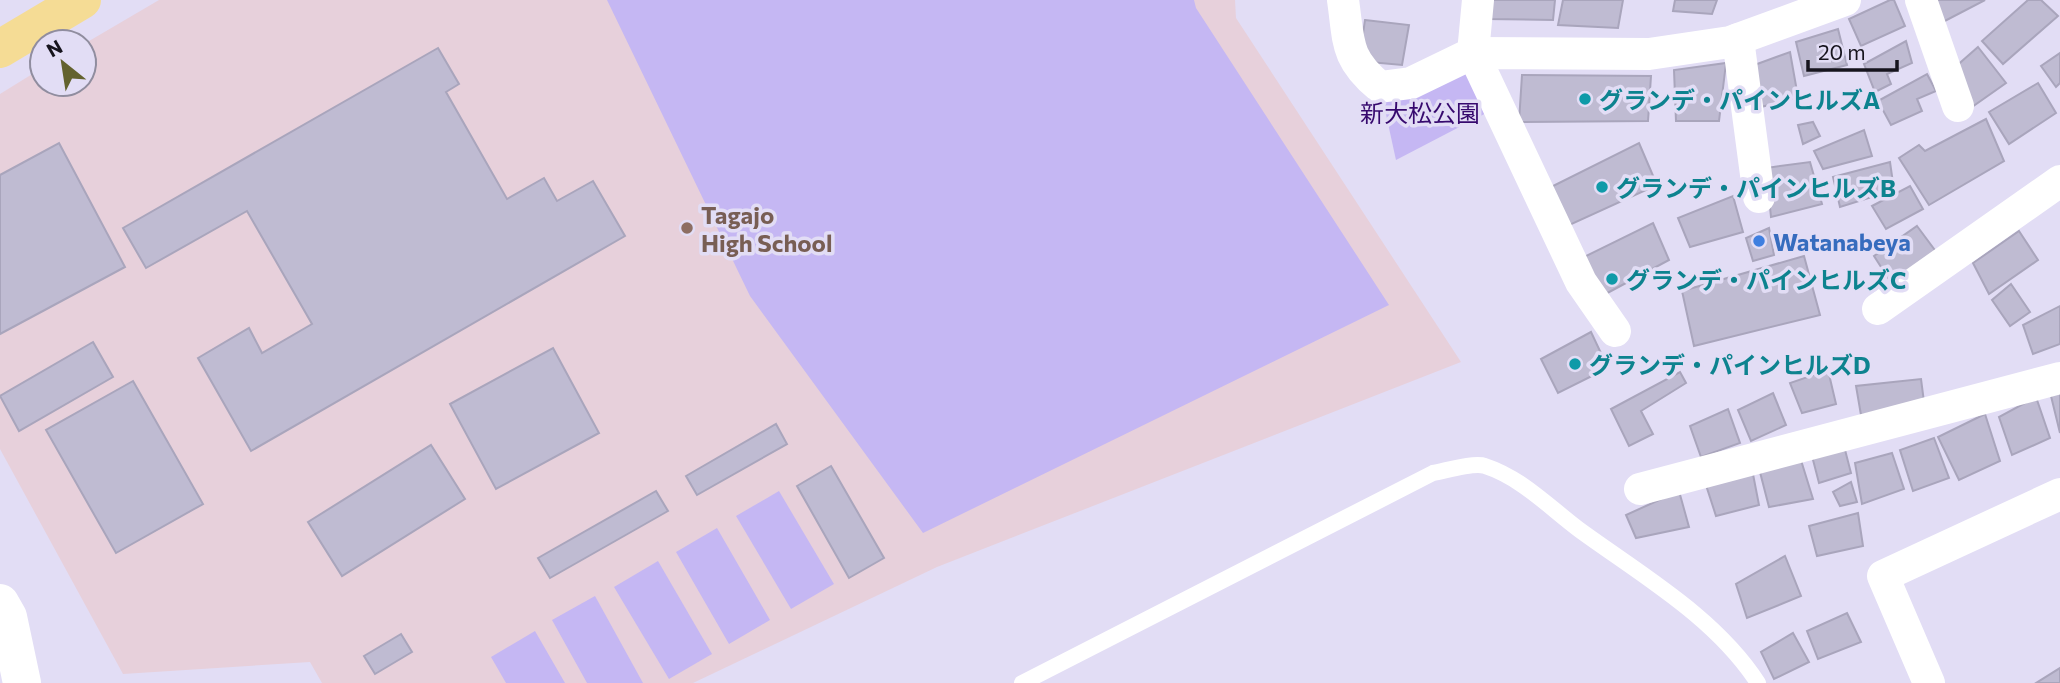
<svg xmlns="http://www.w3.org/2000/svg" width="2060" height="683" font-family="Commissioner,'Noto Sans JP',sans-serif">
	<style>
		.education { fill: #e7d0db }
		.green { fill: #c5b7f3 }
		.building { fill: #bfbbd2; stroke: #a9a5bc; stroke-width: 2 }
		.lines { fill: none; stroke-linecap: round; stroke-linejoin: round }
		.lane { stroke: #fff; stroke-width: 16 }
		.street { stroke: #fff; stroke-width: 32 }
		.secondary { stroke: #fff; stroke-width: 38 }
		.primary { stroke: #f5dc95; stroke-width: 38 }
		.culture-dot { fill: #0f9aa8; stroke: #e2ddf5; stroke-width: 2.5 }
		.education-dot { fill: #8d6e63; stroke: #e2ddf5; stroke-width: 2.5 }
		.shop-dot { fill: #3f7fe0; stroke: #e2ddf5; stroke-width: 2.5 }
		.labels { text-anchor: middle; dominant-baseline: central; stroke-width: 7; stroke-linejoin: round; paint-order: stroke }
		.culture-label { font-size: 24px; font-weight: bold; fill: #0d838f; stroke: #e2ddf5; text-anchor: start }
		.park-label { font-size: 24px; fill: #36096e; stroke: #e2ddf5 }
		.education-label { font-size: 24px; font-weight: bold; fill: #785e54; stroke: #e2ddf5; text-anchor: start }
		.shop-label { font-size: 24px; font-weight: bold; fill: #366cbe; stroke: #e2ddf5; text-anchor: start }
	</style>
	<rect width="100%" height="100%" fill="#e2ddf5"/>
	<polygon class="education" points="159,0 1235,0 1236,18 1461,362 937,567 693,683 322,683 310,662 123,674 0,449 0,94 42,68 42,84 84,84 84,44"/>
	<g class="green">
		<polygon points="607,0 1194,0 1196,8 1389,305 923,533 750,296"/>
		<polygon points="1473,53 1494,109 1396,160 1380,87"/>
		<polygon points="779,491 834,584 791,609 736,516"/>
		<polygon points="717,528 770,620 729,644 676,552"/>
		<polygon points="658,561 712,654 669,679 614,587"/>
		<polygon points="595,596 643,683 587,683 552,620"/>
		<polygon points="535,631 565,683 506,683 491,657"/>
	</g>
	<g class="building">
		<polygon points="1488,0 1555,0 1553,20 1486,19"/>
		<polygon points="1563,0 1623,0 1618,28 1558,25"/>
		<polygon points="1675,0 1717,0 1712,14 1673,11"/>
		<polygon points="1890,0 1894,0 1905,26 1861,46 1849,19"/>
		<polygon points="1930,0 1985,0 1939,24"/>
		<polygon points="2028,0 2041,0 2058,16 2003,64 1982,41"/>
		<polygon points="1365,20 1409,25 1402,65 1359,61"/>
		<polygon points="1838,29 1847,65 1804,76 1796,42"/>
		<polygon points="1906,41 1912,63 1887,74 1891,84 1875,92 1864,64"/>
		<polygon points="1978,47 2006,83 1972,107 1954,68"/>
		<polygon points="438,48 459,84 446,92 507,199 544,178 557,201 593,181 625,236 251,451 198,358 249,328 262,353 312,324 247,211 146,268 123,228"/>
		<polygon points="1790,52 1798,97 1754,109 1749,67"/>
		<polygon points="2060,53 2060,83 2056,87 2041,66"/>
		<polygon points="1726,63 1719,121 1676,121 1674,70"/>
		<polygon points="1927,74 1936,91 1917,99 1922,111 1891,125 1878,101"/>
		<polygon points="1522,75 1651,76 1648,121 1519,122"/>
		<polygon points="2038,83 2056,113 2009,144 1989,112"/>
		<polygon points="1986,119 2004,161 1929,205 1899,158 1919,145 1925,151"/>
		<polygon points="1813,122 1820,136 1803,144 1798,125"/>
		<polygon points="1864,130 1872,156 1823,169 1814,151"/>
		<polygon points="59,143 125,267 0,334 0,175"/>
		<polygon points="1639,143 1657,185 1565,227 1547,189"/>
		<polygon points="1810,162 1822,204 1771,217 1766,168"/>
		<polygon points="1890,162 1894,190 1840,207 1833,177"/>
		<polygon points="1910,186 1923,209 1886,229 1872,206"/>
		<polygon points="1733,196 1743,232 1690,247 1678,218"/>
		<polygon points="1653,223 1669,260 1598,298 1580,259"/>
		<polygon points="1917,226 1937,253 1890,281 1874,256"/>
		<polygon points="1769,228 1774,255 1753,261 1746,238"/>
		<polygon points="2019,231 2038,260 1989,294 1973,263"/>
		<polygon points="1804,256 1820,315 1694,346 1682,291"/>
		<polygon points="2011,284 2030,312 2010,326 1992,300"/>
		<polygon points="2060,306 2060,344 2033,354 2023,325"/>
		<polygon points="1591,332 1608,368 1558,393 1541,359"/>
		<polygon points="93,342 113,377 19,431 0,396"/>
		<polygon points="553,348 599,433 496,489 450,404"/>
		<polygon points="1828,370 1836,404 1802,413 1790,383"/>
		<polygon points="1680,372 1686,383 1641,411 1653,434 1629,446 1611,409"/>
		<polygon points="1921,379 1924,402 1861,415 1856,386"/>
		<polygon points="133,381 203,504 116,553 46,430"/>
		<polygon points="2060,389 2060,433 2050,392"/>
		<polygon points="1773,393 1786,425 1751,441 1738,410"/>
		<polygon points="2036,397 2050,438 2012,455 1999,417"/>
		<polygon points="1728,409 1740,443 1701,457 1690,426"/>
		<polygon points="1985,414 2000,461 1959,480 1938,437"/>
		<polygon points="776,424 787,444 697,495 686,476"/>
		<polygon points="1934,438 1949,478 1913,491 1900,450"/>
		<polygon points="431,445 465,499 342,576 308,522"/>
		<polygon points="1844,446 1851,473 1819,483 1812,456"/>
		<polygon points="1892,453 1904,489 1862,504 1855,463"/>
		<polygon points="1800,457 1813,499 1769,507 1760,472"/>
		<polygon points="831,466 884,558 849,578 797,486"/>
		<polygon points="1752,469 1759,505 1716,516 1706,485"/>
		<polygon points="1851,482 1857,502 1840,506 1833,492"/>
		<polygon points="656,491 668,511 550,578 538,558"/>
		<polygon points="1679,491 1689,527 1636,538 1626,515"/>
		<polygon points="1858,513 1863,546 1817,556 1809,526"/>
		<polygon points="1785,556 1801,596 1747,618 1736,584"/>
		<polygon points="1847,613 1861,642 1818,659 1807,631"/>
		<polygon points="1793,633 1809,662 1774,679 1761,652"/>
		<polygon points="401,634 412,652 375,674 364,656"/>
		<polygon points="2060,668 2060,683 2036,683"/>
	</g>
	<g class="lines">
		<path class="lane" d="M 1022,683 L 1433,473 C 1445,471 1474,462 1485,466 C 1522,478 1550,508 1581,531 C 1643,576 1716,618 1758,683"/>
		<g class="street">
			<path d="M 1343,0 C 1349,42 1345,58 1380,87 L 1411,83 L 1473,53 L 1649,54 L 1730,42 L 1845,0"/>
			<polyline points="1478,0 1473,53 1581,282 1615,331"/>
			<polyline points="1921,0 1958,106"/>
			<polyline points="1738,39 1759,197"/>
			<polyline points="1878,309 2060,181"/>
			<polyline points="1640,489 2060,378"/>
			<polyline points="1929,683 1883,576 2060,494"/>
		</g>
		<polyline class="secondary" points="0,603 8,617 22,683"/>
		<polyline class="primary" points="0,49 82,0"/>
	</g>
	<g class="culture-dot">
		<circle cx="1585" cy="99" r="7"/>
		<circle cx="1602" cy="187" r="7"/>
		<circle cx="1612" cy="279" r="7"/>
		<circle cx="1575" cy="364" r="7"/>
	</g>
	<circle class="education-dot" cx="687" cy="228" r="7"/>
	<circle class="shop-dot" cx="1759" cy="241" r="7"/>
	<g class="labels">
		<g class="culture-label">
			<text x="1599" y="99">グランデ・パインヒルズA</text>
			<text x="1616" y="187">グランデ・パインヒルズB</text>
			<text x="1626" y="279">グランデ・パインヒルズC</text>
			<text x="1589" y="364">グランデ・パインヒルズD</text>
		</g>
		<g class="park-label">
			<text x="1420" y="112">新大松公園</text>
		</g>
		<g class="education-label">
			<text x="701" y="214">Tagajo<tspan x="701" dy="28">High School</tspan></text>
		</g>
		<g class="shop-label">
			<text x="1773" y="241">Watanabeya</text>
		</g>
	</g>
	<g transform="translate(63 63) rotate(330)"><circle r="33" fill="#e2ddf5" stroke="#908d9f" stroke-width="2"/>
	<path d="M0-5L12 26L0 18L-12 26Z" fill="#63622e"/>
	<text y="-10" font-size="19" font-weight="bold" text-anchor="middle" fill="#16141d">N</text>
	</g>
	<path d="M1808 60v10h89v-10" fill="none" stroke="#16141d" stroke-width="3.5"/>
	<text x="1818" y="60" font-size="21" fill="#16141d" stroke="#e2ddf5" stroke-width="5" paint-order="stroke">20 m</text>
</svg>
